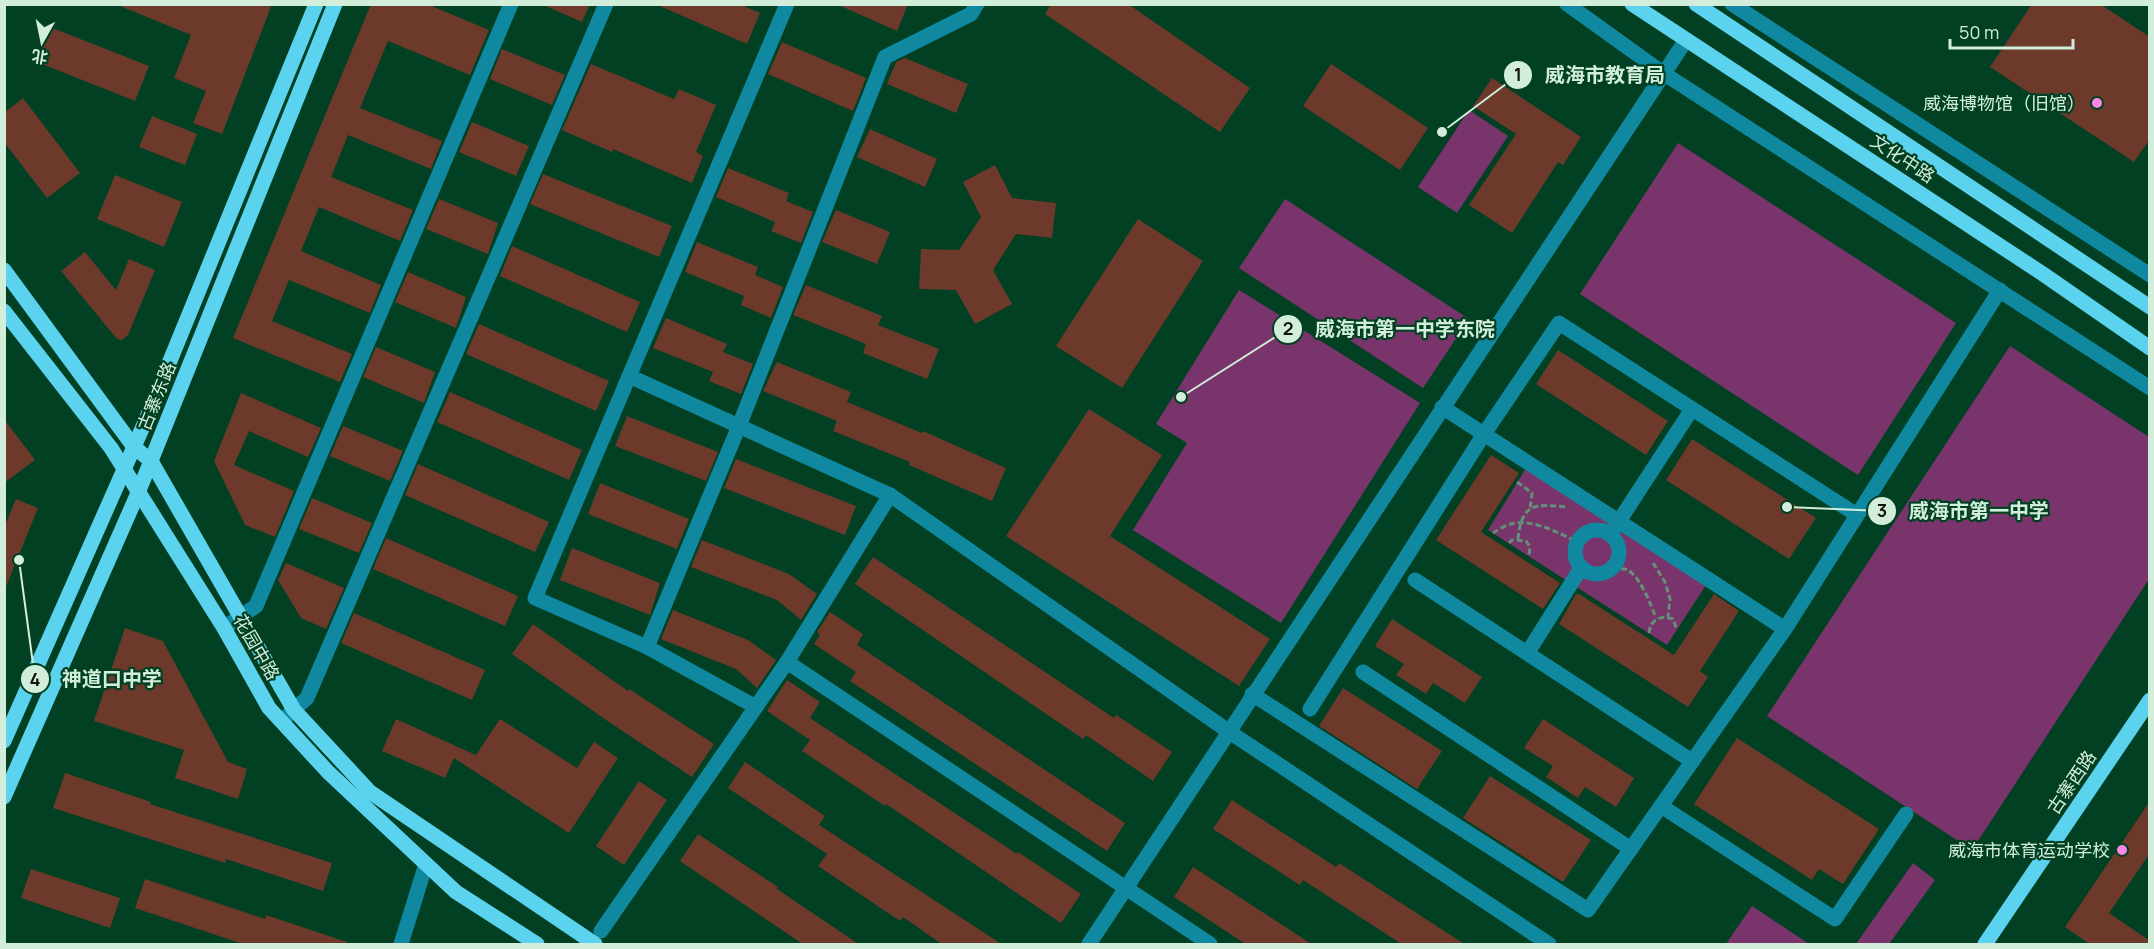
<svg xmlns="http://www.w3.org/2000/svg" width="2154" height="949" font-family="Manrope,'Noto Sans SC',sans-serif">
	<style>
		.green { fill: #79356b }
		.building { fill: #6d392b }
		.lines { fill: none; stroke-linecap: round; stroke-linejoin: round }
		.path { stroke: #639178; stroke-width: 3; stroke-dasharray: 6 3; stroke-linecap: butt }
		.minor { stroke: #1089a0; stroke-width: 15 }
		.major { stroke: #5bd3ef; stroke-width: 15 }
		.poi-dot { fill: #fc86e3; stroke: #014022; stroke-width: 2 }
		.labels { text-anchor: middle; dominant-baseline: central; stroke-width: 4.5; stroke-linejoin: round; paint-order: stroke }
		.poi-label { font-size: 18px; fill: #d2eedb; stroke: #014022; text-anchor: end }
		.street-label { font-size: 18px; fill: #d2eedb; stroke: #014022 }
		.leader { fill: none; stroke: #d2eedb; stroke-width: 2 }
		.callout-dot { fill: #d2eedb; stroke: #014022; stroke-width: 2 }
		.mark-label { font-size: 18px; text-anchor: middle; font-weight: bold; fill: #111 }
		.callout-label { font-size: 20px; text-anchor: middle; font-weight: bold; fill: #d2eedb; stroke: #014022; stroke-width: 4.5; stroke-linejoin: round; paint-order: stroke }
	</style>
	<rect width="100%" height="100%" fill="#014022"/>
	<g class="green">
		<polygon points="1469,110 1508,136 1457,213 1418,187"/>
		<polygon points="1678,143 1956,323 1858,475 1580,294"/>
		<polygon points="1285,199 1469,319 1423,388 1239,268"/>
		<polygon points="1239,290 1420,403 1281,623 1133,530 1187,443 1156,424"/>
		<polygon points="2010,346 2149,437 2149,579 1972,850 1767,716"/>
		<polygon points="1526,468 1706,585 1667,645 1488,530"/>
		<polygon points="1913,863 1935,880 1889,944 1856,944"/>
		<polygon points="1752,906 1809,944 1726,944"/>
	</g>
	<g class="building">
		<polygon points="115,4 272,4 222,134 193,123 206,91 174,78 191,35"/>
		<polygon points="371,4 427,4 489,30 470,75 388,41 360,108 442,141 431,169 348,135 331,177 413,210 400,241 319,207 301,251 381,285 370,313 289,280 272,321 352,354 340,382 233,338"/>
		<polygon points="541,4 590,4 582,22"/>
		<polygon points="655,4 739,4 760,13 747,44"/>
		<polygon points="836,4 908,4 897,31"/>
		<polygon points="1051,4 1128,4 1250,88 1220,132 1045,14"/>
		<polygon points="2032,4 2100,4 2150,37 2150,139 2134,162 1990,67"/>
		<polygon points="50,27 149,66 135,101 37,62"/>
		<polygon points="782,42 866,78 853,111 768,74"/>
		<polygon points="502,49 565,75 552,105 490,79"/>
		<polygon points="905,58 968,84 956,113 887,84 896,62"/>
		<polygon points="591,64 674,99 679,89 716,105 696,152 703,156 692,183 613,149 612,152 562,130"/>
		<polygon points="1331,64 1428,128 1400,170 1303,106"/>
		<polygon points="1492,78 1581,137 1563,165 1558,162 1512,233 1469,205 1516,134 1473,106"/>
		<polygon points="23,98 80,173 47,198 4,142 4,113"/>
		<polygon points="152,116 197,134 185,165 139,147"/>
		<polygon points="472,122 529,146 516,176 459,152"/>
		<polygon points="870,129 937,159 925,187 857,157"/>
		<polygon points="995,165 1012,198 1056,203 1052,238 1016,234 993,270 1012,304 975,324 956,290 919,289 921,249 959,250 981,217 963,182"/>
		<polygon points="728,168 789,193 786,201 813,212 801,243 771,231 775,222 716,197"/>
		<polygon points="543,174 672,226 659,257 530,204"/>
		<polygon points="115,175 182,202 164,247 97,219"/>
		<polygon points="439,199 498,223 488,254 426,229"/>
		<polygon points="836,210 890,232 877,264 822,242"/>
		<polygon points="1138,219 1203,261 1122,388 1056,346"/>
		<polygon points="697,242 758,267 755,275 783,287 771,318 741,305 744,296 685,272"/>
		<polygon points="512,246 640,302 627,332 500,276"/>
		<polygon points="85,252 116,290 129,259 155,270 128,335 122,340 117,339 61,271"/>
		<polygon points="408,272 466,297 456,328 395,302"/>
		<polygon points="806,285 882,316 878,325 939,349 927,379 863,353 866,344 793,315"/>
		<polygon points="666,318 727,344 723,352 753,364 741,394 709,381 713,372 653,348"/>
		<polygon points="479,324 609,381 596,411 466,354"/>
		<polygon points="376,347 435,372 424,403 363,377"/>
		<polygon points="1558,350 1668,421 1646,455 1536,384"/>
		<polygon points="777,362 851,392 847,402 922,433 923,431 1006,468 992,501 909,465 910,462 833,431 837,421 763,391"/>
		<polygon points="450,392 582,450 569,480 437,422"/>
		<polygon points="241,393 321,428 308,457 249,431 234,465 294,491 275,537 245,525 214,461"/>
		<polygon points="1089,409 1162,455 1110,536 1270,639 1239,686 1006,536"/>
		<polygon points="627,416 718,452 706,481 615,446"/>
		<polygon points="4,419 35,460 4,483"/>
		<polygon points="343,426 403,451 390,481 330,456"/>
		<polygon points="1692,439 1816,518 1789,559 1666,480"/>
		<polygon points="1491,455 1519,473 1481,532 1560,583 1543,609 1436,540"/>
		<polygon points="736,459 856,506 845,535 724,488"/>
		<polygon points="418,464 549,522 535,552 405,495"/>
		<polygon points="600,483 689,519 677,549 588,514"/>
		<polygon points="312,498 372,523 359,553 299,529"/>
		<polygon points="16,499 38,508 5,589 4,528"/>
		<polygon points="386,538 518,596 505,626 373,569"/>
		<polygon points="702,540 789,574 817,594 801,620 777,600 691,567"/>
		<polygon points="572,548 660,583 650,615 560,580"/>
		<polygon points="873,557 1114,718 1116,715 1172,752 1153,781 1086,735 1083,739 855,584"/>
		<polygon points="286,563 344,588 326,629 301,618 278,580"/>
		<polygon points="1576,594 1579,594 1674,655 1714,594 1739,611 1700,671 1708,677 1688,707 1559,624"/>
		<polygon points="673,610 748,640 776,660 757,688 736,669 661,639"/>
		<polygon points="830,612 863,634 857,645 1125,823 1107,851 850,681 856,672 814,644 820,635 817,632"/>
		<polygon points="354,613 485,670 472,700 341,643"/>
		<polygon points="1392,619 1482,677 1465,703 1433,683 1426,694 1396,675 1404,664 1375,646"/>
		<polygon points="533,624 628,691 629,689 714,744 692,777 609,722 512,654"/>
		<polygon points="125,628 163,641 228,762 247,769 238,799 175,778 184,750 94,721"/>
		<polygon points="787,680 820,702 810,718 1017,854 1018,852 1081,894 1061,923 886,804 885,806 802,751 810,740 767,711"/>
		<polygon points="1343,688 1442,751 1417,789 1319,726"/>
		<polygon points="396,719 476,755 500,719 577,768 594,742 618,758 569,833 454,758 445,778 382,751"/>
		<polygon points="1543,719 1634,778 1616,807 1585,787 1578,798 1546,777 1553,766 1524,748"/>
		<polygon points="1737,738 1879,829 1843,884 1819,869 1812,880 1694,804"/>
		<polygon points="745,762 825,816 819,825 1003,945 943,945 903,917 900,921 818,866 827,854 728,788"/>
		<polygon points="65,773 151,802 150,804 332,863 323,891 226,859 225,863 53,808"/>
		<polygon points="1490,776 1591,840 1563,882 1463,818"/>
		<polygon points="639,781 667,800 624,865 596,846"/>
		<polygon points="1232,800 1336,867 1339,863 1466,945 1403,945 1303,880 1300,885 1213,829"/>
		<polygon points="2150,801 2150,853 2109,913 2150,941 2150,945 2091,945 2065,927"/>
		<polygon points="698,834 778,887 777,889 860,945 804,945 680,861"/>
		<polygon points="1193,867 1313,945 1247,945 1174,897"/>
		<polygon points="31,869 120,898 110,928 21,898"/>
		<polygon points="145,879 265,919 266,915 347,942 347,945 246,945 135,908"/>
	</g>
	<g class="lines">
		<g class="path">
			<polyline points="1517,482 1532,493 1530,509"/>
			<path d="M 1493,533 C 1498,530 1505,525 1511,524 C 1532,518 1559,533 1577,542"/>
			<path d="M 1518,539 C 1522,502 1535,504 1567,507"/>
			<polyline points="1509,543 1512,540 1526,541 1530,547 1529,556"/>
			<polyline points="1653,563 1665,582 1670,599 1668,617"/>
			<path d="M 1612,568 C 1616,569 1624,568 1628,570 C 1641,578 1651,605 1656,618"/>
			<path d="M 1649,633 C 1651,619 1660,615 1673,619 L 1677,630"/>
		</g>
		<g class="minor">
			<polyline points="1567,4 1663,73 2150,388"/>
			<polyline points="1732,4 2150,275"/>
			<polyline points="629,376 890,495 1228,731 1549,944"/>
			<polyline points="1442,407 1785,629 2000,290"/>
			<circle cx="1597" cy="552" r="22"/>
			<polyline points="1610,535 1692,409"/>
			<polyline points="1415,580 1692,761"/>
			<polyline points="224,628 256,606 511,4"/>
			<polyline points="647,647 739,426 885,57 971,14 977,4"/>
			<polyline points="1528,652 1581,568"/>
			<polyline points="787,662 1210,944"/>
			<polyline points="1363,672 1631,849"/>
			<polyline points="1252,694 1588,910 1785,629"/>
			<polyline points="756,707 647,647 535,598 787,4"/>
			<polyline points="1310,709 1484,434 1559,323 1857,515"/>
			<polyline points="286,717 307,698 606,4"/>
			<polyline points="1661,806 1835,919 1906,814"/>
			<polyline points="601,931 787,662 890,495"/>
			<polyline points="401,944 426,864"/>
			<polyline points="1089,944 1686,40"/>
		</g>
		<g class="major">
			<polyline points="1632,4 2043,274 2150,348"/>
			<polyline points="1696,4 2150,307"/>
			<polyline points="4,270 134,447 151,461 294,710 370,792 595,944"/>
			<polyline points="4,311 111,448 224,628 269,708 328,772 456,892 537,944"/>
			<polyline points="4,741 145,422 316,4"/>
			<polyline points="4,797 138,493 335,4"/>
			<polyline points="1985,944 2150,700"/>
		</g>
	</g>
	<g class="poi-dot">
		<circle cx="2097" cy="103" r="6"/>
		<circle cx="2122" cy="850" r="6"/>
	</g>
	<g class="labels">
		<g class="poi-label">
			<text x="2085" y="103">威海博物馆（旧馆）</text>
			<text x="2110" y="850">威海市体育运动学校</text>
		</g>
		<g class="street-label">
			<text transform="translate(1903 158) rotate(33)">文化中路</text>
			<text transform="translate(156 396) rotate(-68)">古寨东路</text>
			<text transform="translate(257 647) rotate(60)">花园中路</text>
			<text transform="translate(2071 782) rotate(-56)">古寨西路</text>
		</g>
	</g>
	<path class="leader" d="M1442 132L1518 75M1181 397L1288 329M1787 507L1882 511M19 560L35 679"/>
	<g class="callout-dot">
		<circle cx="1442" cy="132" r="6"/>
		<circle cx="1181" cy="397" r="6"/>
		<circle cx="1787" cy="507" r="6"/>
		<circle cx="19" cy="560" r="6"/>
		<circle cx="1518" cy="75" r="15"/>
		<circle cx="1288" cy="329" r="15"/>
		<circle cx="1882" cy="511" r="15"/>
		<circle cx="35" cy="679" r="15"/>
	</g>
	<g class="mark-label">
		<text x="1518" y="81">1</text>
		<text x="1288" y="335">2</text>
		<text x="1882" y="517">3</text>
		<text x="35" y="686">4</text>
	</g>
	<g class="callout-label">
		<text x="1605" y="82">威海市教育局</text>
		<text x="1405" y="336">威海市第一中学东院</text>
		<text x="1979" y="518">威海市第一中学</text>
		<text x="112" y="686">神道口中学</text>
	</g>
	<rect width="2154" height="949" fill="none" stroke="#d2eedb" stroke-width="12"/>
	<g transform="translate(42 42) rotate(189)" stroke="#014022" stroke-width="4.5" paint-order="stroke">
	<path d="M0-4.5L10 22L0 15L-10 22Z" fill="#d2eedb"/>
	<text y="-9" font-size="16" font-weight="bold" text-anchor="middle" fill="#d2eedb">北</text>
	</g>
	<path d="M1950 39v9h123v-9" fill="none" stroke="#d2eedb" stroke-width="3"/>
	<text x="1959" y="39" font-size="18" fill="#d2eedb" stroke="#014022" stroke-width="4.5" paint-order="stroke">50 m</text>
</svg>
